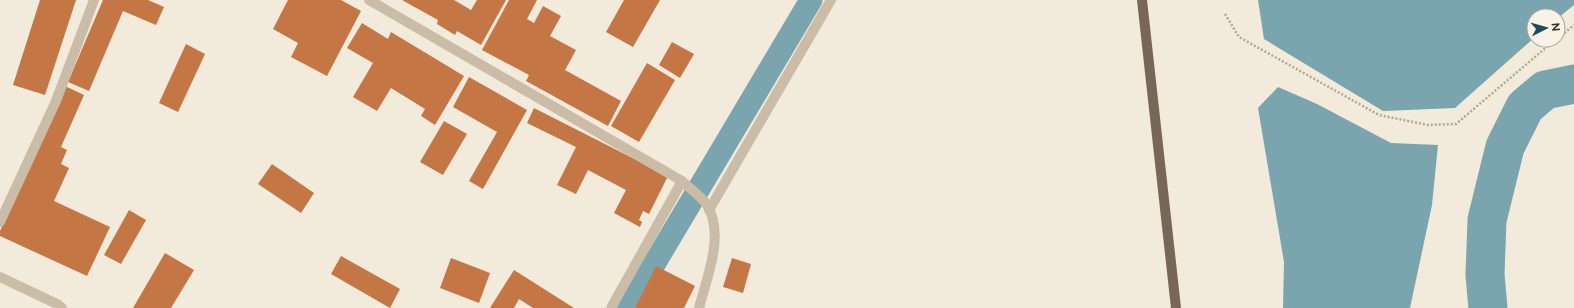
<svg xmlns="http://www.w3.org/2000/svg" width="1574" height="308" font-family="Raleway,sans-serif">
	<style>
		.water { fill: #7aa5ae }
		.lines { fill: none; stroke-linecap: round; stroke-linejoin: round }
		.canal { stroke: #7aa5ae; stroke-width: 23 }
		.river { stroke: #7aa5ae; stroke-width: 39 }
		.building { fill: #c57645 }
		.path { stroke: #b5a691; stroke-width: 2.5; stroke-dasharray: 2 2; stroke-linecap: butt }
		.service { stroke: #cabca7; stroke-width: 10 }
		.minor { stroke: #cabca7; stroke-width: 10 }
		.primary { stroke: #786759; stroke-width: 10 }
	</style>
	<rect width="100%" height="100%" fill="#f2eadb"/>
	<g class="water">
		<polygon points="1258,0 1574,0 1574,5 1558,18 1558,16 1534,16 1534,38 1455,108 1383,111 1264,39"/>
		<polygon points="1278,87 1317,104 1391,143 1438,145 1432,205 1410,308 1283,308 1284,262 1258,108"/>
	</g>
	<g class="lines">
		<polyline class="canal" points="628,308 811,0"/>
		<polyline class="river" points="1488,308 1485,275 1487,220 1505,147 1525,107 1545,90 1574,84"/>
	</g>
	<g class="building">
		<polygon points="40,0 76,0 45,95 13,85"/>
		<polygon points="103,0 148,0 164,7 156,25 123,11 89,91 68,82"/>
		<polygon points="288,0 341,0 361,11 327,76 291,57 298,43 273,29"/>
		<polygon points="402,0 454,0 471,10 477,0 506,0 481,45 457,31 455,35 437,24 438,20"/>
		<polygon points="509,0 537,0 527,19 534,23 543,6 561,16 550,36 576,50 565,70 621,101 608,126 526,81 529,75 482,50"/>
		<polygon points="624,0 660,0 633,47 606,32"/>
		<polygon points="362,23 388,39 391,32 464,76 435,125 421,116 425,109 391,88 377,111 353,97 373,63 347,48"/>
		<polygon points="672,42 694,54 680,78 659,65"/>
		<polygon points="186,44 205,54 178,112 159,103"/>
		<polygon points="647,63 675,80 639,142 611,126"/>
		<polygon points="469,77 527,110 483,189 469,181 497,132 453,107"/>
		<polygon points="65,86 84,95 61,147 67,150 61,164 69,168 54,201 110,227 87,276 0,236 0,231 43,138"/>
		<polygon points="534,108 668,176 649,214 643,211 639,220 642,222 640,227 614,213 626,190 588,170 576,194 557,185 576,147 527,123"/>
		<polygon points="444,121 467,134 443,175 420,162"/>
		<polygon points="272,164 314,193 301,213 258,184"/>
		<polygon points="129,210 146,220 121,264 104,255"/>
		<polygon points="165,253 194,270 171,308 133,308"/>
		<polygon points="341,256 400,289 390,308 331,274"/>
		<polygon points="451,258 490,273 479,303 440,288"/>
		<polygon points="732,258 751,264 743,293 723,287"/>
		<polygon points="656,266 695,286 684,308 635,308"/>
		<polygon points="514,270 574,308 533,308 519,299 514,308 490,308"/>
	</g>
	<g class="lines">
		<g class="path">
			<polyline points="1225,14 1239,37 1379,115 1428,125 1456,124 1555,40"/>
			<polyline points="1558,38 1574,25"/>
		</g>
		<polyline class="service" points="611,308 682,181"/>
		<g class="minor">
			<path d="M 369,0 L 682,181 C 690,189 701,196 707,205 C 725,235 707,277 699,308"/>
			<polyline points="709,210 831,0"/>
			<polyline points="0,222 56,101 94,0"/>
			<polyline points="0,277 57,304 62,308"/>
		</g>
		<polyline class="primary" points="1142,0 1176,308"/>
	</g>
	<g transform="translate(1546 28) rotate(84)"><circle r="19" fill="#f9f3e7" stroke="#aba49b"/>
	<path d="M0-3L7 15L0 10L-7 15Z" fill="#1d4b57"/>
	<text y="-6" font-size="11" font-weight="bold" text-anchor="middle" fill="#362e28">N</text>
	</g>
</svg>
